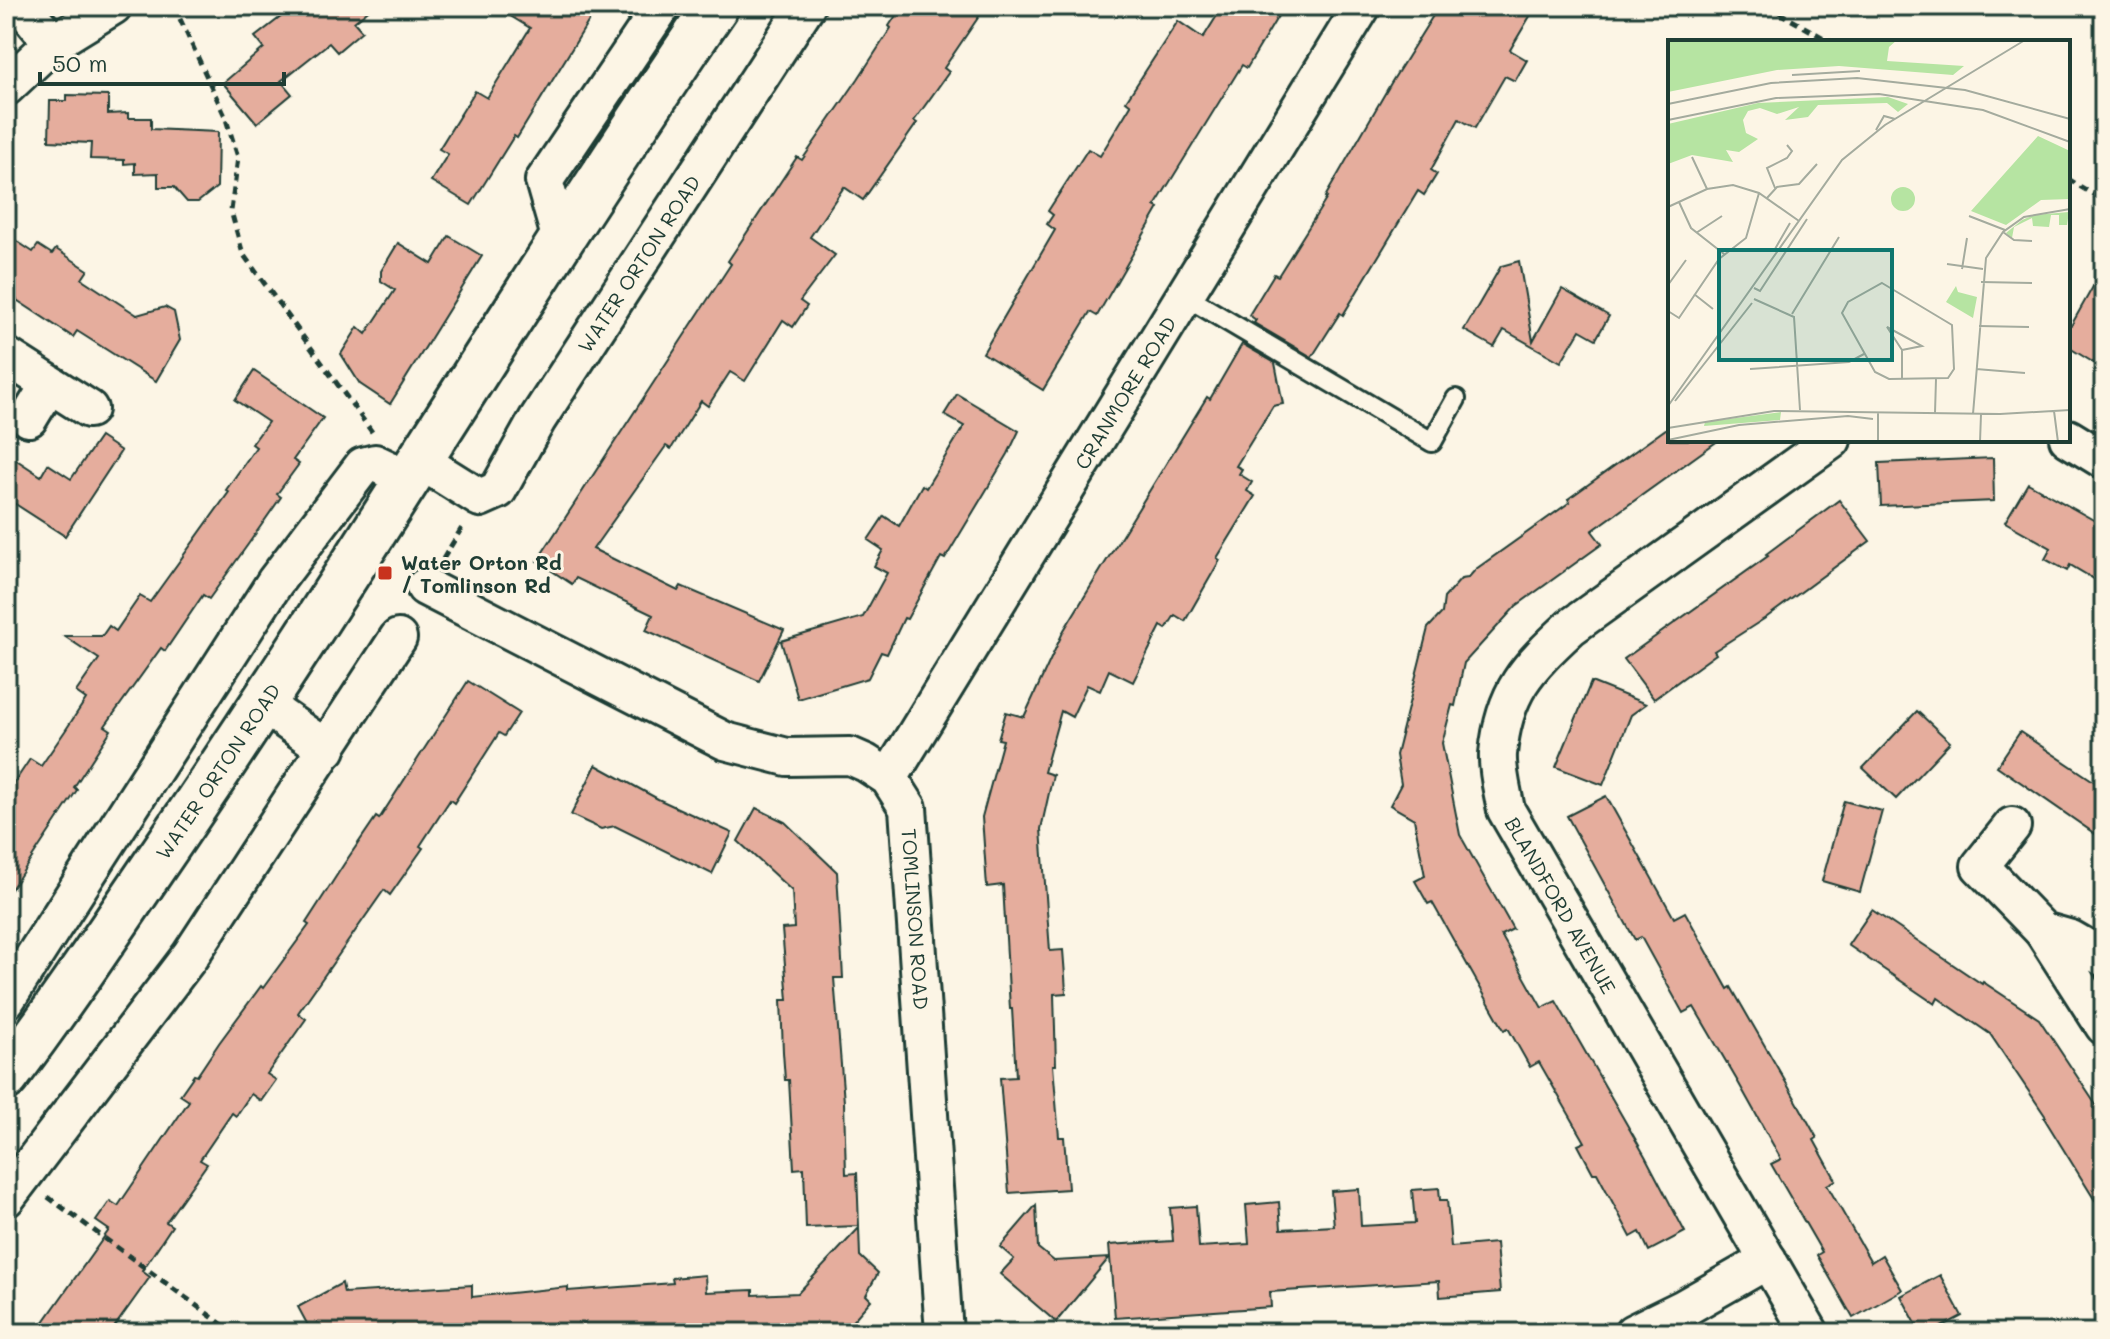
<svg xmlns="http://www.w3.org/2000/svg" width="2110" height="1339" font-family="Mali,sans-serif">
	<style>
		.building { fill: #e5ad9d; stroke: #1f3d34; stroke-width: 2 }
		.lines { fill: none; stroke-linecap: round; stroke-linejoin: round }
		.service-casing { stroke: #1f3d34; stroke-width: 24 }
		.minor-casing { stroke: #1f3d34; stroke-width: 42 }
		.secondary-casing { stroke: #1f3d34; stroke-width: 50 }
		.path { stroke: #1f3d34; stroke-width: 5; stroke-dasharray: 8 6; stroke-linecap: butt }
		.service { stroke: #fcf5e5; stroke-width: 18 }
		.minor { stroke: #fcf5e5; stroke-width: 36 }
		.secondary { stroke: #fcf5e5; stroke-width: 44 }
		.poi-dot { fill: #c8321e; stroke: #fcf5e5; stroke-width: 3 }
		.labels { text-anchor: middle; dominant-baseline: central; stroke-width: 6; stroke-linejoin: round; paint-order: stroke }
		.street-label { font-size: 20px; fill: #1f3d34; stroke: #fcf5e5 }
		.poi-label { font-size: 20px; font-weight: bold; fill: #1f3d34; stroke: #fcf5e5; text-anchor: start }
		.inset-road { fill: none; stroke: #a4ab9e; stroke-width: 2 }
		.view { fill: #0f766e; fill-opacity: 0.15; stroke: #0f766e; stroke-width: 4 }
		.inset-edge { fill: none; stroke: #1f3d34; stroke-width: 4 }
	</style>
	<rect width="100%" height="100%" fill="#fcf5e5"/>
	<filter id="ink" filterUnits="userSpaceOnUse"><feTurbulence type="fractalNoise" baseFrequency=".0125" numOctaves="2"/><feDisplacementMap in="SourceGraphic" scale="16" xChannelSelector="R" yChannelSelector="G"/><feConvolveMatrix kernelMatrix="1 2 1 2 8 2 1 2 1" color-interpolation-filters="sRGB"/></filter>
	<g filter="url(#ink)">
		<g class="building">
			<polygon points="295,6 373,6 354,22 362,31 337,52 329,43 281,81 292,94 257,123 223,83 264,48 255,37"/>
			<polygon points="494,6 598,6 517,138 514,136 471,205 431,181 448,154 439,149 475,91 487,98 530,28"/>
			<polygon points="902,6 986,6 944,68 949,72 914,121 917,123 863,200 844,187 810,237 835,255 800,301 807,306 793,327 783,320 745,381 730,372 708,406 701,401 671,449 666,446 593,549 678,591 681,586 784,630 759,681 646,630 653,615 576,578 572,584 537,561 731,264 728,261 797,157 802,160 858,79 891,28 889,26"/>
			<polygon points="1223,6 1284,6 1247,68 1242,65 1155,206 1159,208 1097,316 1090,312 1043,390 983,353 1055,230 1047,224 1053,215 1048,211 1088,149 1100,156 1131,105 1126,101 1178,21 1203,38"/>
			<polygon points="1439,6 1536,6 1510,50 1527,60 1515,81 1505,76 1475,128 1459,119 1431,170 1437,174 1424,195 1418,191 1343,315 1340,313 1312,357 1254,323 1256,320 1249,315 1274,274 1278,276 1327,198 1325,197 1391,83"/>
			<polygon points="67,95 108,96 108,114 128,113 128,118 151,118 151,129 218,132 217,187 198,202 187,202 174,187 158,187 158,173 135,174 135,163 124,164 124,160 90,159 91,143 49,141 50,101 67,101"/>
			<polygon points="6,234 33,252 38,245 52,254 56,249 88,270 82,279 137,315 165,307 174,312 180,340 156,381 77,331 73,337 6,293"/>
			<polygon points="449,236 482,256 390,404 360,384 341,354 358,327 366,334 395,290 381,281 381,271 398,243 432,264"/>
			<polygon points="1519,261 1533,341 1562,289 1609,316 1596,339 1580,330 1561,362 1504,330 1494,347 1464,330 1501,266"/>
			<polygon points="2104,267 2104,369 2068,347 2068,331"/>
			<polygon points="1242,344 1275,363 1283,404 1273,406 1236,466 1242,469 1239,474 1252,482 1247,491 1255,496 1217,558 1220,560 1185,621 1175,615 1166,629 1161,626 1133,682 1109,670 1100,691 1087,685 1072,717 1061,711 1044,772 1053,775 1041,829 1050,951 1063,950 1065,976 1066,993 1054,994 1056,1065 1053,1065 1059,1137 1064,1137 1068,1189 1009,1193 1000,1078 1016,1077 1012,1009 1010,1009 1003,885 987,887 982,817 1003,740 998,739 1006,712 1024,717 1064,630 1207,397 1210,399"/>
			<polygon points="254,371 323,418 293,460 299,464 277,494 281,497 249,543 209,599 203,595 165,651 161,648 105,726 111,730 74,787 77,790 6,897 6,795 30,759 41,766 65,731 86,699 76,692 99,659 64,636 102,636 109,626 116,631 140,596 150,602 229,492 226,490 256,447 252,444 268,422 235,400"/>
			<polygon points="957,394 1019,431 1008,454 945,559 941,557 907,619 904,618 887,654 881,652 868,678 798,699 781,641 863,617 887,573 874,566 883,550 868,540 884,516 899,526 922,485 926,488 964,426 944,415"/>
			<polygon points="1670,426 1670,440 1719,440 1592,531 1602,544 1516,606 1496,628 1464,663 1455,706 1452,705 1442,743 1460,835 1513,929 1501,935 1542,1008 1556,1001 1645,1156 1685,1232 1649,1251 1640,1232 1631,1237 1597,1173 1593,1173 1578,1145 1585,1142 1539,1062 1530,1067 1508,1028 1504,1030 1432,902 1428,904 1415,881 1425,876 1414,819 1390,805 1401,784 1396,755 1428,628 1442,613 1444,598 1461,579 1468,578 1476,569 1570,502 1568,499"/>
			<polygon points="100,437 121,451 65,536 6,498 6,453 41,476 48,464 71,479"/>
			<polygon points="1993,458 1994,501 1881,506 1879,463"/>
			<polygon points="2028,483 2104,526 2104,585 2070,565 2067,571 2045,559 2051,548 2005,522"/>
			<polygon points="1839,500 1870,541 1767,617 1714,651 1716,654 1654,699 1624,659 1768,556 1766,554"/>
			<polygon points="468,681 519,713 504,736 499,733 454,803 450,800 420,846 423,848 390,895 384,890 298,1013 306,1019 267,1074 276,1080 261,1101 251,1094 236,1116 232,1113 200,1160 207,1164 166,1222 172,1226 142,1271 150,1277 110,1333 36,1333 109,1230 96,1221 110,1201 118,1206 189,1101 180,1095 194,1075 197,1076 219,1043 261,986 263,988 309,925 306,923 344,864 376,817 379,819"/>
			<polygon points="1591,682 1646,704 1631,715 1603,785 1556,767"/>
			<polygon points="1917,711 1950,742 1896,799 1863,768"/>
			<polygon points="2020,732 2104,788 2104,840 1997,766"/>
			<polygon points="596,765 658,799 732,833 712,874 615,826 601,829 571,815"/>
			<polygon points="1606,796 1674,918 1685,912 1728,989 1731,987 1796,1100 1817,1138 1814,1140 1836,1180 1827,1185 1871,1262 1882,1255 1902,1290 1853,1318 1817,1255 1822,1252 1771,1164 1781,1159 1738,1082 1694,1007 1683,1013 1641,937 1635,940 1567,816"/>
			<polygon points="1844,801 1882,811 1860,892 1822,881"/>
			<polygon points="756,808 785,822 837,872 843,978 834,978 844,1102 846,1174 857,1173 859,1226 806,1228 804,1168 794,1169 789,1080 785,1080 783,1052 781,1000 788,1000 782,929 794,928 792,891 738,841"/>
			<polygon points="1872,910 1982,984 1983,982 2039,1019 2104,1117 2104,1215 2044,1118 2046,1117 1990,1034 1938,998 1935,1004 1848,945"/>
			<polygon points="1439,1188 1440,1200 1447,1200 1451,1247 1496,1243 1500,1292 1440,1297 1439,1281 1270,1292 1271,1307 1115,1318 1109,1245 1173,1241 1170,1208 1196,1206 1199,1247 1249,1244 1246,1205 1279,1202 1281,1229 1334,1226 1331,1191 1359,1189 1361,1226 1415,1223 1412,1190"/>
			<polygon points="1036,1205 1038,1248 1054,1261 1109,1258 1056,1322 1000,1274 1014,1259 1000,1247"/>
			<polygon points="859,1228 860,1256 878,1273 866,1295 871,1300 842,1333 312,1333 298,1307 342,1283 344,1293 472,1285 472,1297 568,1287 568,1291 673,1283 672,1278 705,1275 706,1292 753,1290 753,1295 798,1293"/>
			<polygon points="1940,1275 1962,1316 1930,1333 1921,1333 1901,1296"/>
		</g>
		<g class="lines">
			<defs>
				<polyline id="service" points="1185,296 1432,442 1456,399"/>
				<g id="minor">
					<polyline points="22,6 53,43"/>
					<polyline points="6,87 53,43 113,6"/>
					<polyline points="561,240 544,181 662,6"/>
					<polyline points="6,356 89,409"/>
					<polyline points="29,418 49,385"/>
					<polyline points="2068,438 2104,460"/>
					<path id="s1" d="M 421,461 L 480,498 L 498,490 L 537,420 L 806,6"/>
					<path id="s2" d="M 425,587 L 725,741 L 787,757 L 850,756 L 866,763 L 889,778 L 908,808 L 944,1333"/>
					<polyline points="264,705 327,749"/>
					<path id="s3" d="M 889,778 L 1362,6"/>
					<polyline points="2012,826 1980,866 2043,931"/>
					<polyline points="2104,958 2071,939 2043,931 2104,1026"/>
					<polyline points="6,1000 275,582 363,466 375,463 409,479"/>
					<polyline points="6,1198 190,956 398,638"/>
					<polyline points="1633,1333 1684,1308 1768,1260"/>
					<path d="M 1810,1333 L 1506,810 C 1503,793 1497,772 1498,754 C 1504,691 1527,668 1571,627 L 1832,440"/>
				</g>
				<g id="secondary">
					<path id="s4" d="M 6,1077 C 58,1008 106,937 154,866 C 348,583 523,289 716,6"/>
				</g>
			</defs>
			<use href="#service" class="service-casing"/>
			<use href="#minor" class="minor-casing"/>
			<use href="#secondary" class="secondary-casing"/>
			<g class="path">
				<polyline points="174,6 225,116 238,157 231,211 243,254 372,432"/>
				<polyline points="1767,6 1831,42"/>
				<polyline points="2068,179 2104,201"/>
				<polyline points="443,559 463,526"/>
				<polyline points="48,1197 234,1333"/>
			</g>
			<use href="#service" class="service"/>
			<use href="#minor" class="minor"/>
			<use href="#secondary" class="secondary"/>
		</g>
	</g>
	<rect class="poi-dot" x="377" y="565" width="16" height="16" rx="4"/>
	<g class="labels">
		<g class="street-label">
			<text stroke="none"><textPath href="#s1" startOffset="356">WATER ORTON ROAD</textPath></text>
			<text stroke="none"><textPath href="#s3" startOffset="452">CRANMORE ROAD</textPath></text>
			<text stroke="none"><textPath href="#s4" startOffset="372">WATER ORTON ROAD</textPath></text>
			<text transform="translate(1561 905) rotate(60)">BLANDFORD AVENUE</text>
			<text stroke="none"><textPath href="#s2" startOffset="656">TOMLINSON ROAD</textPath></text>
		</g>
		<g class="poi-label">
			<text x="401" y="562">Water Orton Rd<tspan x="401" dy="23">/ Tomlinson Rd</tspan></text>
		</g>
	</g>
	<g transform="translate(1668 40)">
		<rect width="402" height="402" fill="#fcf5e5"/>
		<path d="M 0,0 L 229,0 L 221,7 L 219,21 L 296,26 L 285,35 L 171,26 L 109,30 L 0,52 ZM 220,57 L 240,64 L 230,72 L 219,63 L 150,65 L 140,77 L 117,80 L 131,67 L 109,74 L 92,68 L 80,71 L 75,80 L 78,93 L 90,99 L 71,112 L 58,110 L 65,122 L 24,115 L 0,124 L 0,84 L 90,63 ZM 370,96 L 402,111 L 402,159 L 373,160 L 338,185 L 303,171 ZM223 159a12 12 0 1 1 24 0a12 12 0 1 1-24 0ZM 401,172 L 399,185 L 391,185 L 391,175 L 383,175 L 381,187 L 365,186 L 364,178 L 346,187 L 344,198 L 338,193 L 354,180 L 366,175 ZM 288,246 L 290,252 L 309,257 L 305,278 L 278,262 ZM 113,372 L 112,380 L 36,386 L 37,382 Z" fill="#b6e4a2"/>
		<path class="inset-road" d="M 124,35 L 192,31M 0,64 L 103,43 L 189,38 L 297,50 L 402,79M 0,80 L 108,58 L 211,54 L 315,70 L 402,102M 208,90 L 216,76 L 227,79M 24,117 L 39,149M 107,148 L 99,128 L 119,118 L 124,111 L 119,105M 99,158 L 109,147 L 131,144 L 149,124M 11,162 L 23,188 L 56,214M 0,167 L 39,149 L 65,145 L 91,153 L 131,181M 301,176 L 337,190M 335,192 L 346,200 L 364,201M 28,193 L 54,176M 107,209 L 122,183M 279,224 L 315,229M 294,229 L 299,198M 313,242 L 364,243M 214,243 L 284,285 L 286,329 L 280,338 L 221,339 L 207,332 L 174,273 L 180,262 ZM 0,245 L 18,220M 86,248 L 92,251 L 139,179M 26,254 L 45,269M 86,259 L 126,277 L 132,370M 0,271 L 11,278 L 51,219 L 78,198 L 91,153M 124,274 L 171,197M 311,286 L 361,287M 82,329 L 181,322 L 196,314M 308,329 L 357,333M 234,340 L 234,310 L 219,287 L 254,306 L 234,310M 7,361 L 84,263M 0,366 L 174,120 L 217,85 L 357,0M 386,371 L 390,402M 210,372 L 210,402M 267,373 L 268,339M 305,374 L 318,218 L 335,192 L 356,177 L 402,169M 0,388 L 106,371 L 332,374 L 402,370M 0,400 L 71,385 L 180,376 L 205,379M 312,402 L 313,374"/>
		<path class="view" d="M 51,210 L 224,210 L 224,320 L 51,320 Z"/>
		<rect width="402" height="402" class="inset-edge"/>
	</g>
	<rect width="2110" height="1339" fill="none" stroke="#fcf5e5" stroke-width="32"/>
	<rect x="16" y="16" width="2078" height="1307" fill="none" stroke="#1f3d34" stroke-width="3" filter="url(#ink)"/>
	<path d="M40 72v12h244v-12" fill="none" stroke="#1f3d34" stroke-width="4"/>
	<text x="52" y="72" font-size="24" fill="#1f3d34" stroke="#fcf5e5" stroke-width="6" paint-order="stroke">50 m</text>
</svg>
